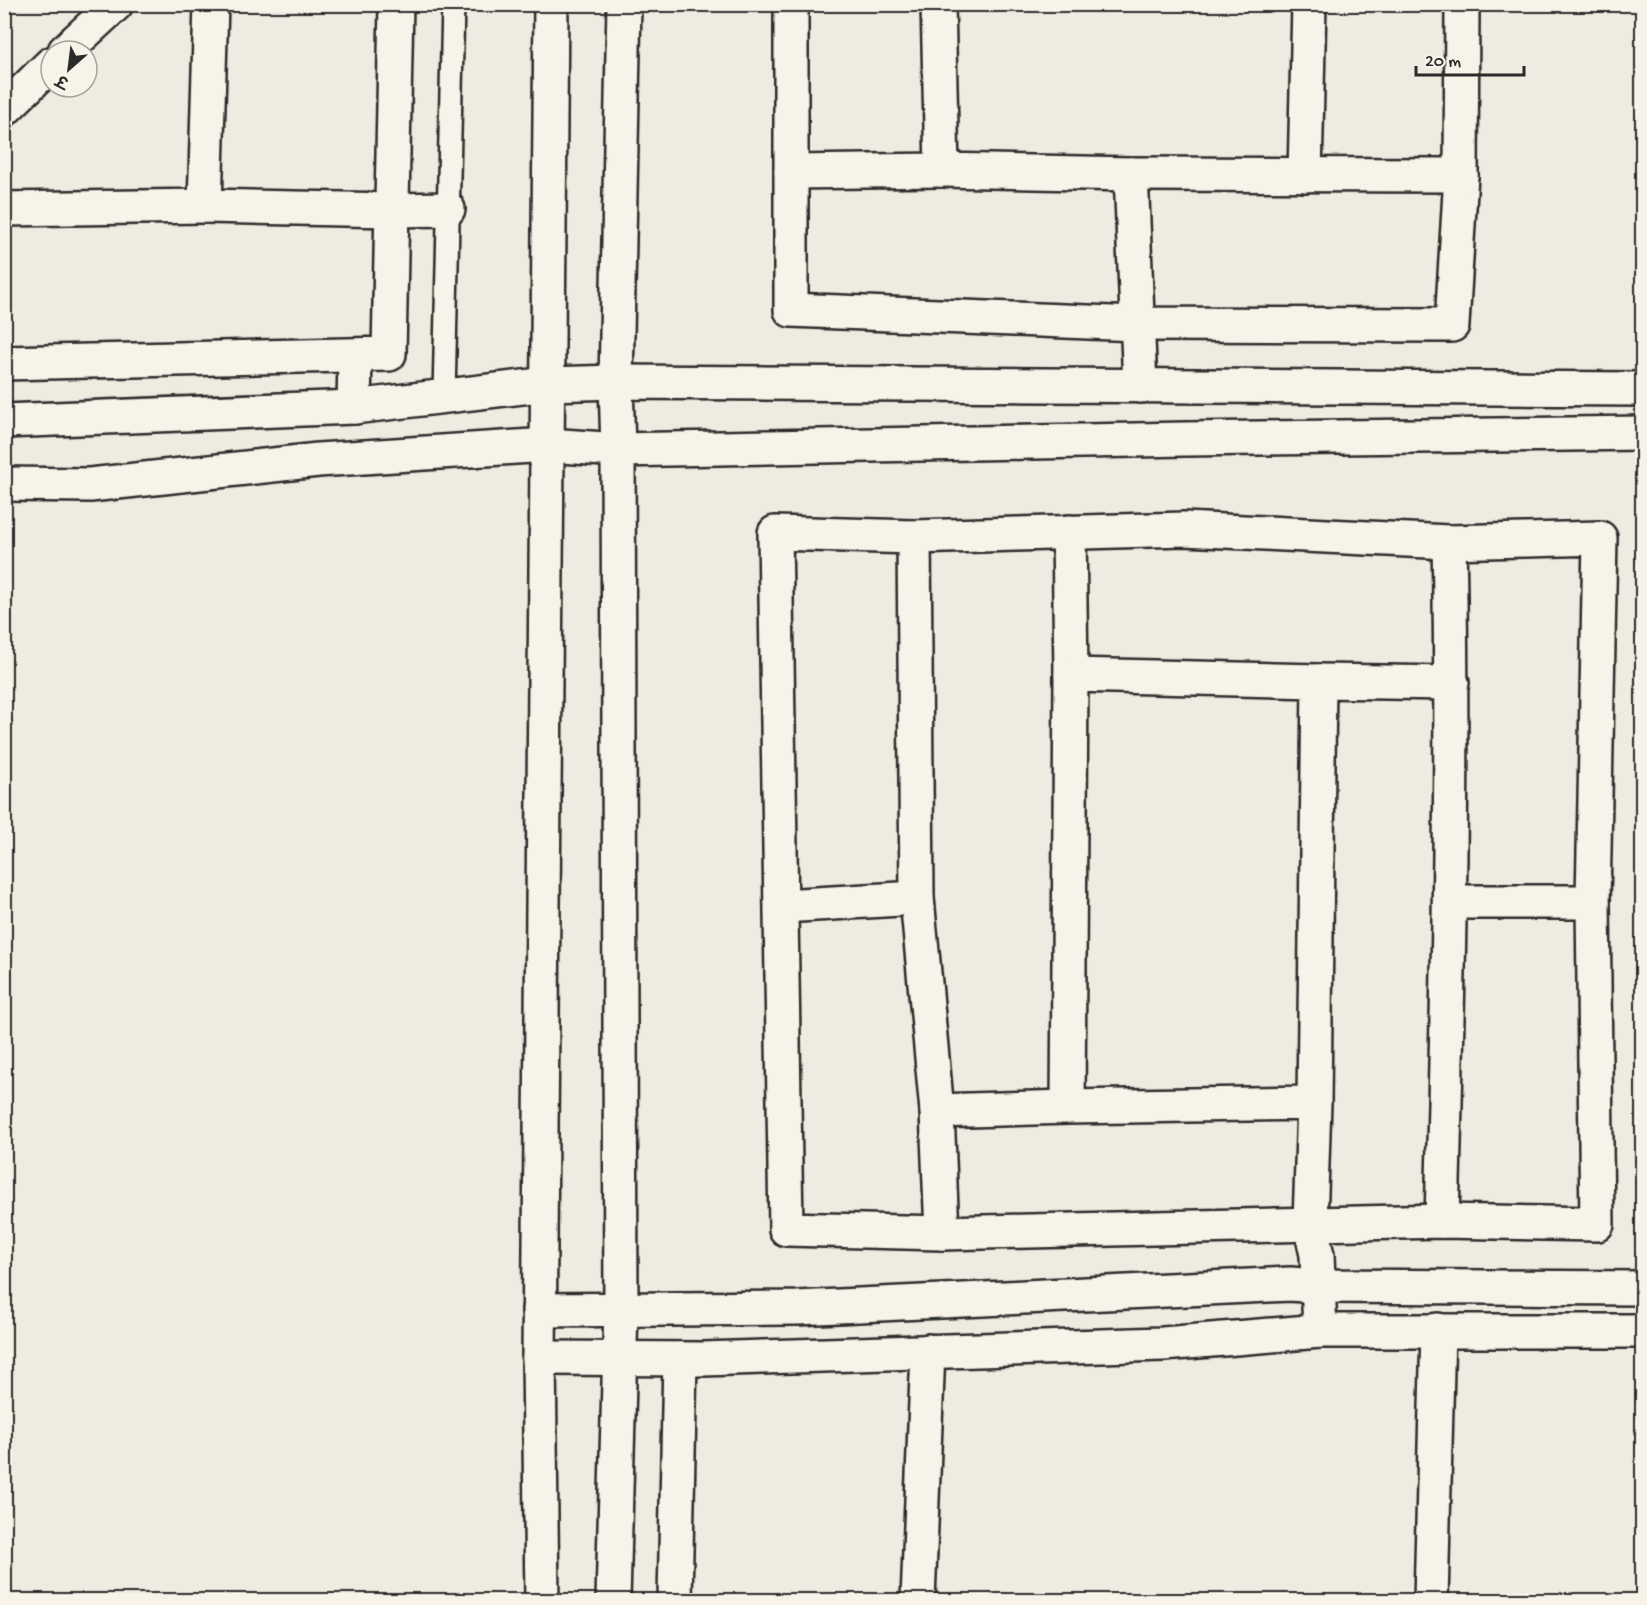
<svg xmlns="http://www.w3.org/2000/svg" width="1647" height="1605" font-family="'Gochi Hand','Playpen Sans Deva',sans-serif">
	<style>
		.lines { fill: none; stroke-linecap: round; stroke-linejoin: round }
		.lane-casing { stroke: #2b2b2b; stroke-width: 26 }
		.street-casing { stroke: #2b2b2b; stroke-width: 38 }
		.secondary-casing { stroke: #2b2b2b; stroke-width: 38 }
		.lane { stroke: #f7f3e8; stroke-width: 21 }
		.street { stroke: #f7f3e8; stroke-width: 33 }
		.secondary { stroke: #f7f3e8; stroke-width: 33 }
	</style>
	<rect width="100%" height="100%" fill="#efebe0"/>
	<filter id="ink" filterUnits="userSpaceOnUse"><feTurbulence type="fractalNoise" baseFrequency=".0167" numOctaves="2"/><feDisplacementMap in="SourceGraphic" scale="12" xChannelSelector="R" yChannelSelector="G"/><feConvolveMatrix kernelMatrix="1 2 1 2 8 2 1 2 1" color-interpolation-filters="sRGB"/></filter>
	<g filter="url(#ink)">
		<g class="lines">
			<defs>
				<polyline id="lane" points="444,396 453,4"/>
				<g id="street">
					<polyline points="791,4 791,310 1137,324 1452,325 1461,175 1462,4"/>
					<polyline points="938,4 942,170 1131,174 1461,175"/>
					<polyline points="65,51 116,4"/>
					<polyline points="4,110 51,64"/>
					<polyline points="791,172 942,170"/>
					<polyline points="1131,174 1140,386"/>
					<polyline points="1305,175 1309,4"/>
					<polyline points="205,206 392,210 448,209"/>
					<polyline points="4,209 205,206 211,4"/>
					<polyline points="4,363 389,354 396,4"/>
					<polyline points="354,407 355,357"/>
					<polygon points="1184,529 1449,542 1600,538 1593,902 1597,1224 1442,1221 942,1233 786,1229 775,533 914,537"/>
					<polyline points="1069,532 1071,675"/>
					<polyline points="914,537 917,898 937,1111 942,1233"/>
					<polyline points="1319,681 1452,683"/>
					<polyline points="1451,902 1593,902"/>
					<polyline points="782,906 917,898"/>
					<polyline points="1314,1103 1068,1107 1071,675 1319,681 1314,1103 1310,1223 1317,1255 1320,1331"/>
					<polyline points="937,1111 1068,1107"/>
					<path d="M 1442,1221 C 1448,994 1454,769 1449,542"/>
					<polyline points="675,1600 680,1359"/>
					<polyline points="918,1600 928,1351"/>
					<polyline points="1431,1600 1438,1330"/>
				</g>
				<g id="secondary">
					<polyline points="4,421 354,407 548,384 616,382 1642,389"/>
					<polyline points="4,484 90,485 318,460 548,445 618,450 1185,439 1642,433"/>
					<polyline points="539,1310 797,1308 1290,1284 1317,1286 1642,1288"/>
					<polyline points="539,1358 703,1359 1163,1344 1320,1331 1642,1331"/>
					<polyline points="542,1600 539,1358 551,4"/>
					<polyline points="613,1600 621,1309 618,450 616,382 624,4"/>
				</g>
			</defs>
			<use href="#lane" class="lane-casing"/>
			<use href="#street" class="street-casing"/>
			<use href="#secondary" class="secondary-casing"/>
			<use href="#lane" class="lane"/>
			<use href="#street" class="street"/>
			<use href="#secondary" class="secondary"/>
		</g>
	</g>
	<rect width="1647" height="1605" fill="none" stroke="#f7f3e8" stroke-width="24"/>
	<rect x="12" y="12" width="1623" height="1581" fill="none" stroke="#2b2b2b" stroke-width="2" filter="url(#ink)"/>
	<g transform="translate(69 69) rotate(208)"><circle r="28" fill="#f7f3e8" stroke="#a5a39c" stroke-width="1.5"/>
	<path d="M0-4.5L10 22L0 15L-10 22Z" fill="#2b2b2b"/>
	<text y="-9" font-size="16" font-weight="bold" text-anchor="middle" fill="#2b2b2b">उ</text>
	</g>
	<path d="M1416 66v9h108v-9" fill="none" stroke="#2b2b2b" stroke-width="3"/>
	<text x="1425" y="66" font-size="18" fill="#2b2b2b" stroke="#f7f3e8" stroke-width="4.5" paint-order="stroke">20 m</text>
</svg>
